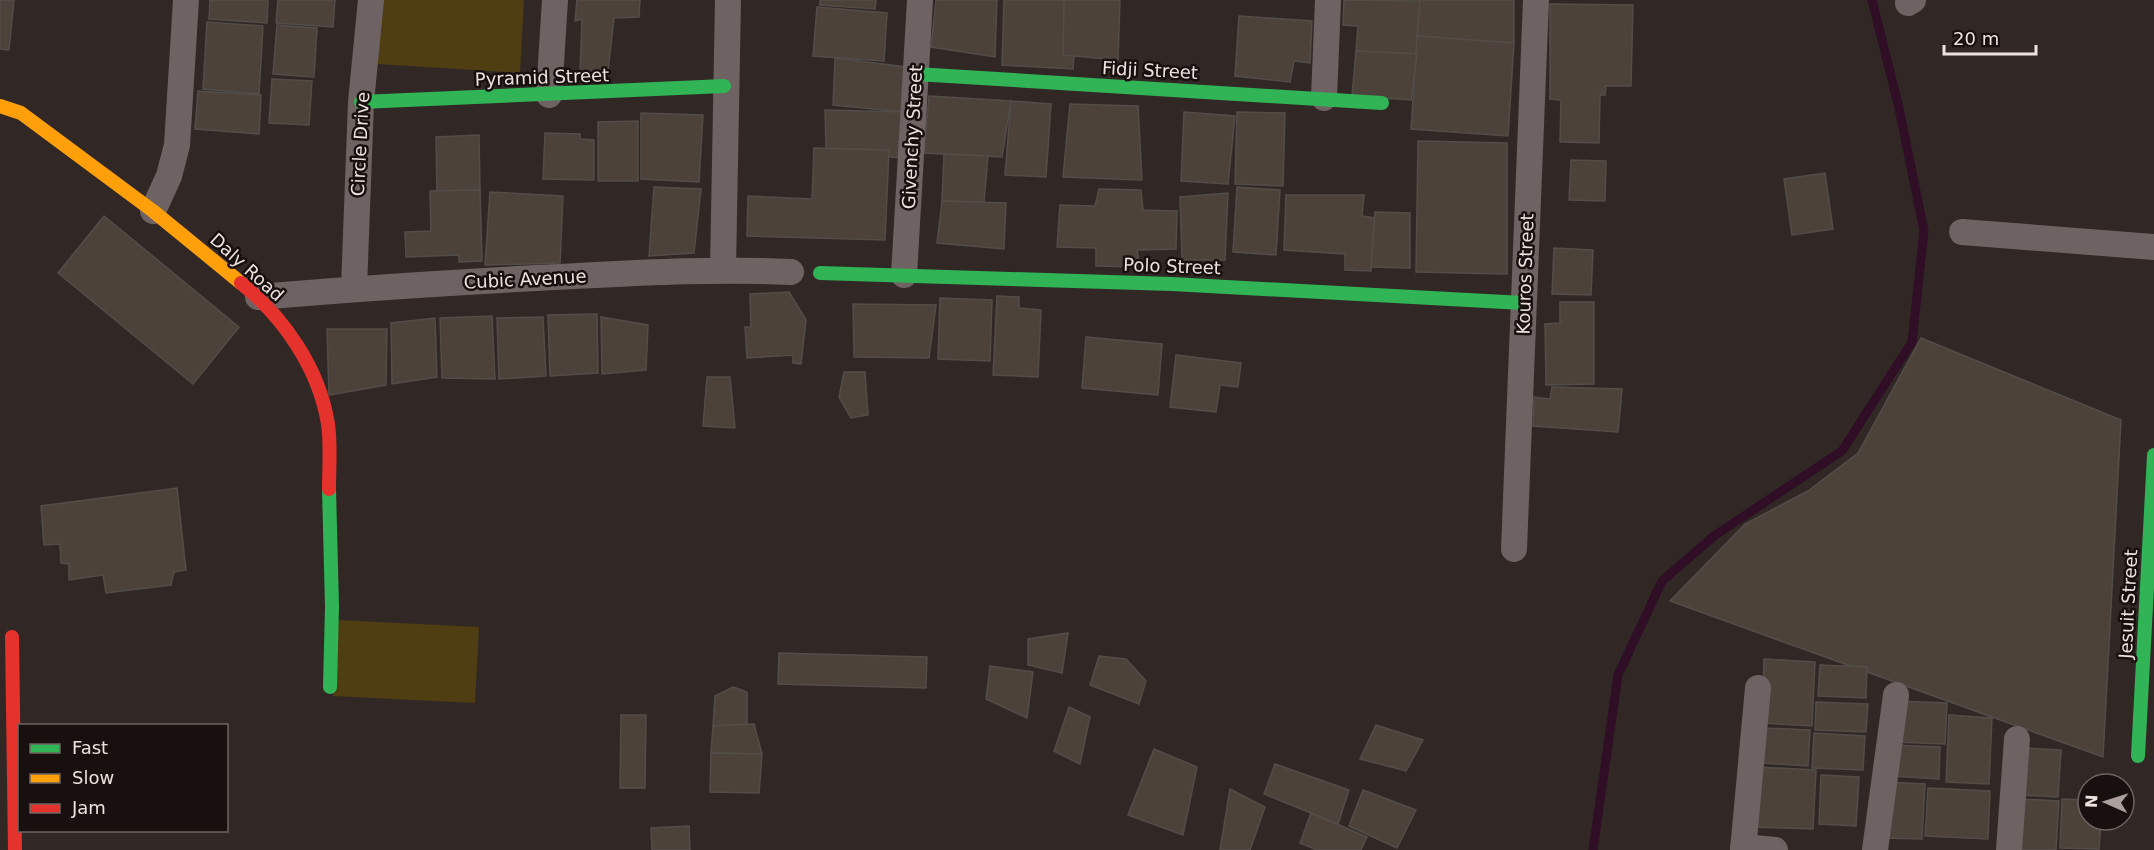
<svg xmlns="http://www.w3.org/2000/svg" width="2154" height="850" font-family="'DejaVu Sans',sans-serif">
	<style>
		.park { fill: #4e3e12 }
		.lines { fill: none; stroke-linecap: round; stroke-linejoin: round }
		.stream { stroke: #2f0e26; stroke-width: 9 }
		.building { fill: #4c423a; stroke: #534d49; stroke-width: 1.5 }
		.street { stroke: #6f6263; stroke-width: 26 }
		.fast { stroke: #30b455; stroke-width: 14 }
		.slow { stroke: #ff9f0a; stroke-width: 14 }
		.jam { stroke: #e5322d; stroke-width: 14 }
		.labels { text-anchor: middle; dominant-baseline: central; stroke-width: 5; stroke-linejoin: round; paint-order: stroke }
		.street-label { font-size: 18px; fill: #eee2df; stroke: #18100e }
	</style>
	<rect width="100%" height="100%" fill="#312826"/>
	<g class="park">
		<polygon points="381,0 524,0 520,73 377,64"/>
		<polygon points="337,620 479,627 475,703 333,696"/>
	</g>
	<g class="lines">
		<polyline class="stream" points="1593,850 1618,675 1662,581 1714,536 1842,451 1912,342 1924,231 1899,108 1872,0"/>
	</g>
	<g class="building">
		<polygon points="0,0 14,0 9,50 0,49"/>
		<polygon points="210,0 268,0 267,23 209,19"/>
		<polygon points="278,0 335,0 333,27 276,23"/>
		<polygon points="577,0 640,0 639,17 614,18 608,71 580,72 582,19 575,21"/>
		<polygon points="820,0 876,0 875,9 820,5"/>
		<polygon points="936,0 997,0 995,57 931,47"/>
		<polygon points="1004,0 1078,0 1073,69 1002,65"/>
		<polygon points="1064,0 1120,0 1118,60 1063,55"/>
		<polygon points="1344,0 1420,1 1417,54 1356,51 1358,26 1343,25"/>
		<polygon points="1420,0 1514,0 1514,43 1417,36"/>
		<polygon points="1550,4 1633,5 1631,86 1606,86 1605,95 1600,95 1599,143 1560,142 1561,100 1550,99"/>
		<polygon points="817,7 887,13 884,61 813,56"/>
		<polygon points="1239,16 1312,21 1310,63 1294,61 1290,82 1235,76"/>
		<polygon points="207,22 263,26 259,94 203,89"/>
		<polygon points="277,25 317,28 314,77 273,74"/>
		<polygon points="1417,36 1514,43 1508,136 1411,129"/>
		<polygon points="1356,51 1417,54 1411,100 1352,96"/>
		<polygon points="835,58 906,67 904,112 833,105"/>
		<polygon points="272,79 312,81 309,125 269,123"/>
		<polygon points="198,91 261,95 259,134 195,129"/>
		<polygon points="929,96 1011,101 1002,157 924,153"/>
		<polygon points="1011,101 1051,104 1046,177 1005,175"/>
		<polygon points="1070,104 1138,106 1142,180 1063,177"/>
		<polygon points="825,110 904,112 906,159 826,148"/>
		<polygon points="1184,112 1235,116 1228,184 1181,181"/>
		<polygon points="1237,112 1285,113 1283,186 1235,184"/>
		<polygon points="641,113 703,115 699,182 641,179"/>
		<polygon points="638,121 638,181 598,181 598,122"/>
		<polygon points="545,133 580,134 580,139 594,140 594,180 543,179"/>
		<polygon points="479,135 480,190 437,191 436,137"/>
		<polygon points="1418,141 1507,143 1507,274 1416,272"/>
		<polygon points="814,148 889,150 885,240 747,236 748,196 812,199"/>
		<polygon points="944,154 988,156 984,202 942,201"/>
		<polygon points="1571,160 1606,161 1605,201 1569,200"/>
		<polygon points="1825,173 1833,229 1792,235 1784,179"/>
		<polygon points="654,187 701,189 694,253 649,256"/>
		<polygon points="1237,187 1280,190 1276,255 1233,252"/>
		<polygon points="1099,189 1141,190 1143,210 1177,211 1176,249 1137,250 1140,267 1096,266 1096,248 1057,247 1060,205 1095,206"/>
		<polygon points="480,190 482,261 459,262 459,255 406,257 405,232 431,231 430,191"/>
		<polygon points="490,192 563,196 560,263 485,265"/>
		<polygon points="1228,193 1225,260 1182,260 1180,197"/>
		<polygon points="1286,195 1364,195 1362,216 1375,218 1371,271 1345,270 1345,254 1284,250"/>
		<polygon points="942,201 1006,203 1004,249 937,243"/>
		<polygon points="1375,212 1410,213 1410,268 1371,267"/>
		<polygon points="104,216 239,327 193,384 58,273"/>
		<polygon points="1554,248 1593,250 1591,295 1552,294"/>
		<polygon points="789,292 806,320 801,364 793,363 793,355 747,358 745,327 751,327 750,294"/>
		<polygon points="997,296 1019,297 1019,308 1041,310 1038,377 993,375"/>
		<polygon points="940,298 992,300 990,361 938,359"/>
		<polygon points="1560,302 1594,302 1594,384 1546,385 1545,324 1560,323"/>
		<polygon points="853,304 936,305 929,358 854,357"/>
		<polygon points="597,314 598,373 550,376 548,315"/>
		<polygon points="492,316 495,379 442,378 440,318"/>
		<polygon points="543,317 546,376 499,379 497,318"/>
		<polygon points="601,317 648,325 646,370 602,374"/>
		<polygon points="435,318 437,377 392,384 391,323"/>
		<polygon points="327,329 387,329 386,385 329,395"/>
		<polygon points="1086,337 1162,344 1158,395 1082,388"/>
		<polygon points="1921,338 2121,420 2103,757 1670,601 1745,524 1808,491 1858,453"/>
		<polygon points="1176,355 1241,363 1238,387 1220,385 1216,412 1170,407"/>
		<polygon points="844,372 865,372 868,415 851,418 839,397"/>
		<polygon points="707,377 730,377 735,428 703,426"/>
		<polygon points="1552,387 1622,389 1618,432 1533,426 1534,397 1550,399"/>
		<polygon points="177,488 186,570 174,572 171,585 106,593 103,575 69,580 69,564 61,563 60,544 44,545 41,506"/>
		<polygon points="1068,633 1062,673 1028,665 1028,639"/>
		<polygon points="779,653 927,657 926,688 778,684"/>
		<polygon points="1099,656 1126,659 1146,681 1139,704 1090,685"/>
		<polygon points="1764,659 1815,662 1812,726 1762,723"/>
		<polygon points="1820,665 1867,667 1866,698 1818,696"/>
		<polygon points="990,666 1033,672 1027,718 986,699"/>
		<polygon points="733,687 747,692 747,724 713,726 715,696"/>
		<polygon points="1897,701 1947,703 1945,744 1895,742"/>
		<polygon points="1816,702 1868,704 1866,732 1815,730"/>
		<polygon points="1069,707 1090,717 1080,764 1054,751"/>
		<polygon points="621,715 646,715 645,788 620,788"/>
		<polygon points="1949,715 1992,718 1989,784 1946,782"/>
		<polygon points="754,724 762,754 711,753 713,726"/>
		<polygon points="1376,725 1423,740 1406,771 1360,759"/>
		<polygon points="1764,728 1810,730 1808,766 1762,763"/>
		<polygon points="1814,733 1865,736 1863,770 1812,768"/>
		<polygon points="1892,745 1940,747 1939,779 1891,776"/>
		<polygon points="2023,748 2061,750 2058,797 2021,795"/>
		<polygon points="1154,749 1197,767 1183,835 1128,815"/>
		<polygon points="711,753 762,754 759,793 710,792"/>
		<polygon points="1275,764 1349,790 1338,824 1264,794"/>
		<polygon points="1757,767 1816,770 1813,829 1754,827"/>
		<polygon points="1821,775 1859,777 1856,826 1819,824"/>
		<polygon points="1886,782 1925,784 1922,839 1884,838"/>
		<polygon points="1928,788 1990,791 1988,839 1925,836"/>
		<polygon points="1230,789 1265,807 1250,850 1220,850"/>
		<polygon points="1363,790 1416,810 1397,848 1349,826"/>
		<polygon points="2020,799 2059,801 2056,850 2017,850"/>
		<polygon points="2062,799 2088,800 2088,820 2101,820 2099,849 2060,848"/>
		<polygon points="1311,813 1367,837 1361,850 1317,850 1300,843"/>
		<polygon points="689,826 690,850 652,850 651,828"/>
	</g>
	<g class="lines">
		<g class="street">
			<polyline points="1908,3 1913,0"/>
			<polyline points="549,95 555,0"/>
			<polyline points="1324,98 1328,0"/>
			<polyline points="153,211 169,176 177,145 186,0"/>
			<polyline points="1962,232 2154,247"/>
			<polyline points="723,269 728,0"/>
			<polyline points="904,275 920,0"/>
			<polyline points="354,288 361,102 371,0"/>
			<path d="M 258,297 C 351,289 443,283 536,278 C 621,274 706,268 791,272"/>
			<polyline points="1514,549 1536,0"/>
			<polyline points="1743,847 1775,850"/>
			<polyline points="1743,850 1758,688"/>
			<polyline points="1875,850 1896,695"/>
			<polyline points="2009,850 2017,739"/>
		</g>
		<g class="fast">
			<polyline points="916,74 1382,103"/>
			<polyline points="361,102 724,86"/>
			<polyline points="820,273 1172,284 1523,303"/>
			<polyline points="329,489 332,607 330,687"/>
			<polyline points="2138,756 2154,455"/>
		</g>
		<polyline class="slow" points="0,106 21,113 153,211 241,283"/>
		<g class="jam">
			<path d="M 241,283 C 284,318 319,368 328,424 C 331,445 329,468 329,489"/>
			<polyline points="12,637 15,850"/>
		</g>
	</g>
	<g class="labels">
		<g class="street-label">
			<text transform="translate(1150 70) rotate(3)">Fidji Street</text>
			<text transform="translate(542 77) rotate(-2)">Pyramid Street</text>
			<text transform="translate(912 137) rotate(-87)">Givenchy Street</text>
			<text transform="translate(360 144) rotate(-87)">Circle Drive</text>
			<text transform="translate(1172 266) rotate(2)">Polo Street</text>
			<text transform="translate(247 267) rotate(42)">Daly Road</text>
			<text transform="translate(1525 274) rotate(-88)">Kouros Street</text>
			<text transform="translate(525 279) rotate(-3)">Cubic Avenue</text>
			<text transform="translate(2128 604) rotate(-87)">Jesuit Street</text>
		</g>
	</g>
	<rect x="18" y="724" width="210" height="108" fill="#18100e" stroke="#6e6462" stroke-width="1.5"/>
	<rect x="30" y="744" width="30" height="9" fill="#30b455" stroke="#6e6462" stroke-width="1.5"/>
	<text x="72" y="754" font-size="18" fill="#eee2df">Fast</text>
	<rect x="30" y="774" width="30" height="9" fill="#ff9f0a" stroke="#6e6462" stroke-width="1.5"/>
	<text x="72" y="784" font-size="18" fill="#eee2df">Slow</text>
	<rect x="30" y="804" width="30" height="9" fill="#e5322d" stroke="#6e6462" stroke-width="1.5"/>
	<text x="72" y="814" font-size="18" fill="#eee2df">Jam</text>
	<g transform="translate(2106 802) rotate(273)"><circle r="28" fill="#18100e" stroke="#6e6462" stroke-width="1.5"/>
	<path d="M0-4.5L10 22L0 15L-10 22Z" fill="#aca19e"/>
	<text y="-9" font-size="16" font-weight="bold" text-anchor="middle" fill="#eee2df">N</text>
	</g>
	<path d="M1944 45v9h92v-9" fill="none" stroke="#eee2df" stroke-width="3"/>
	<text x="1953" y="45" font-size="18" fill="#eee2df" stroke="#18100e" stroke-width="4.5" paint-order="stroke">20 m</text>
</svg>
